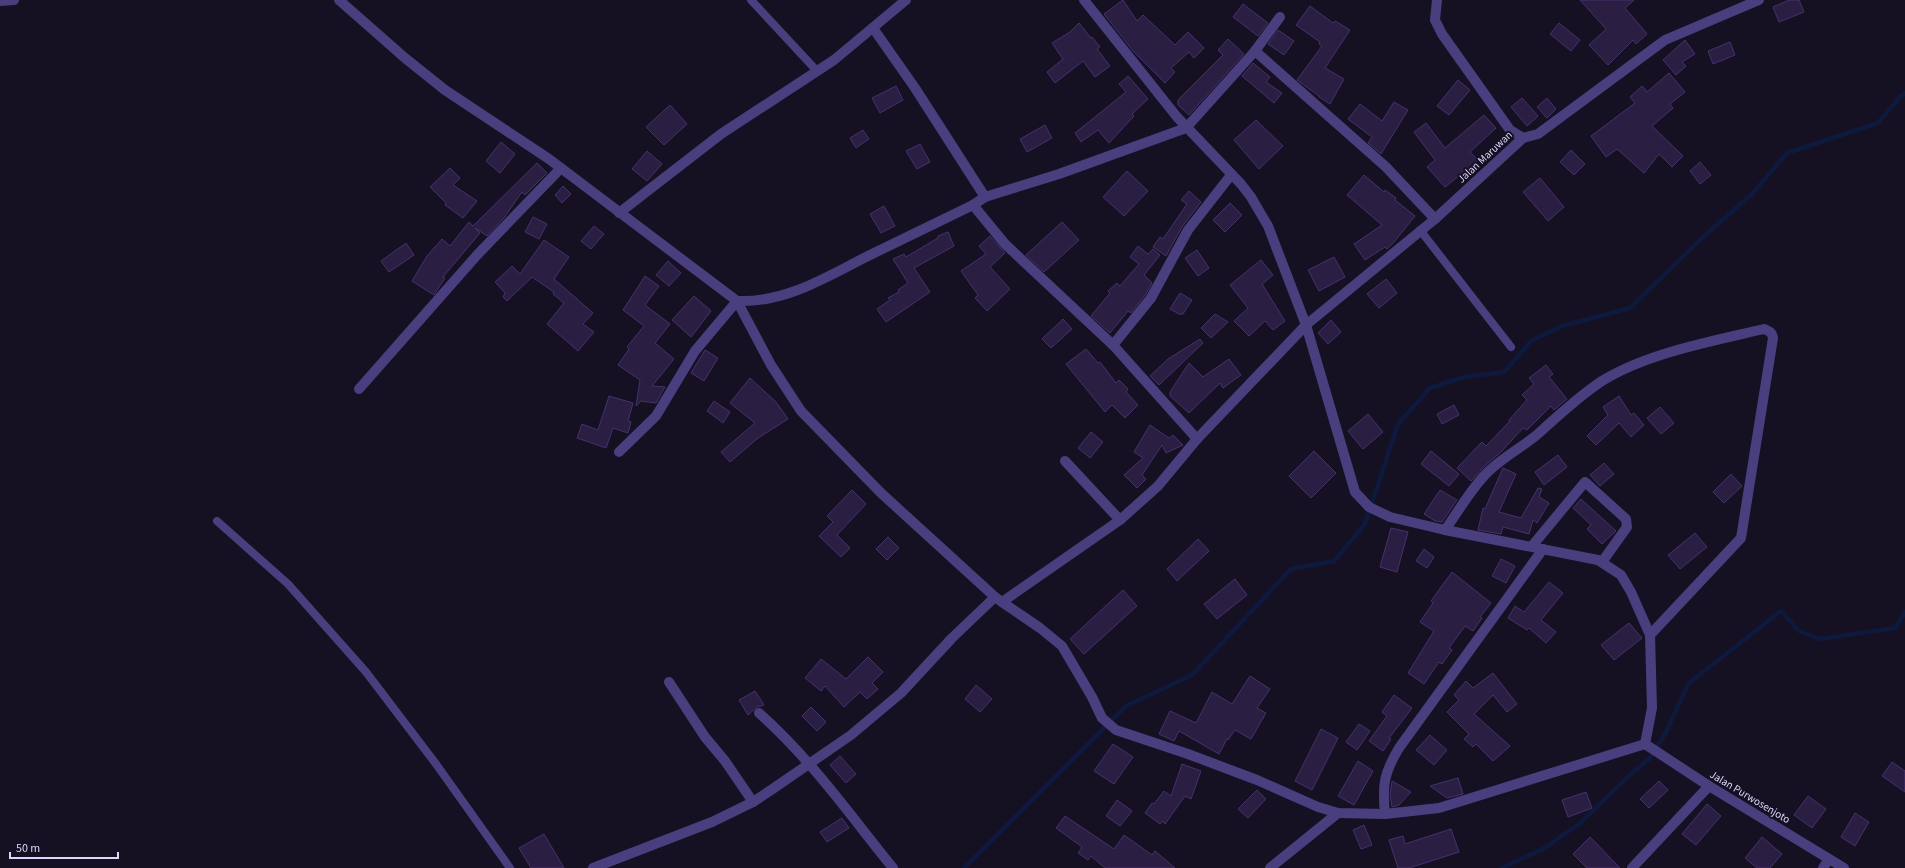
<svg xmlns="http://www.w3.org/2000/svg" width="1905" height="868" font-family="'Source Sans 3',sans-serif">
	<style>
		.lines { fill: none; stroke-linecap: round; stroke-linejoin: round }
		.stream { stroke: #0e193e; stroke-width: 4.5 }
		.building { fill: #2a1e42; stroke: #45326c }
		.service { stroke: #4a3f7e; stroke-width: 8 }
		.minor { stroke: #4a3f7e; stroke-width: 10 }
		.labels { text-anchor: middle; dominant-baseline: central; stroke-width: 4; stroke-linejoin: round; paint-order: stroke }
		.street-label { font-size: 11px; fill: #dfd6fb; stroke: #161023 }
	</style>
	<rect width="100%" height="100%" fill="#161023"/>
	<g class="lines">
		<g class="stream">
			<polyline points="964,868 1126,706 1192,675 1291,569 1334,561 1365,524 1398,424 1430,388 1464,377 1504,372 1531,341 1562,326 1630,308 1704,236 1752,194 1787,153 1878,123 1900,97 1905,93"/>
			<polyline points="1502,868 1543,849 1579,824 1631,774 1649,759 1665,734 1689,683 1781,611 1799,631 1820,639 1895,628 1905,612"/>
		</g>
	</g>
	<g class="building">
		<polygon points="1123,0 1137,21 1143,15 1175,45 1188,32 1204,48 1194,58 1189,52 1171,68 1175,72 1165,83 1133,51 1104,14"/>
		<polygon points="1580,0 1634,0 1625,8 1647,34 1636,44 1633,40 1608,65 1589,45 1606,29"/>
		<polygon points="1789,0 1799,0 1804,12 1779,22 1773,7"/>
		<polygon points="1243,4 1268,23 1258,36 1233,17"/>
		<polygon points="1310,6 1333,23 1335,21 1350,30 1325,68 1344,79 1330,104 1319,97 1319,96 1297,80 1322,46 1319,44 1320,42 1296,25"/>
		<polygon points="1079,23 1091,38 1092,37 1100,47 1097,49 1110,66 1095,77 1083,61 1055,83 1047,72 1063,59 1052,43 1070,32"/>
		<polygon points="1559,23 1580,40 1571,51 1550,34"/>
		<polygon points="1278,30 1294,41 1284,55 1268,44"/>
		<polygon points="1228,39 1244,54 1189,115 1178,105 1178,100 1223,55 1218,50"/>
		<polygon points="1685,40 1695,54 1682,62 1686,66 1676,75 1663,60"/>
		<polygon points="1730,42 1735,55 1713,64 1708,51"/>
		<polygon points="1253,63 1270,77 1266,82 1282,93 1274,103 1242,76"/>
		<polygon points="1669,73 1685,92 1670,104 1673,108 1652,126 1683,156 1672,167 1659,154 1644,173 1617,149 1606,157 1591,136 1635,103 1630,97 1642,86 1647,92"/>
		<polygon points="1128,76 1148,99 1132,114 1134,116 1109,143 1098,130 1081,142 1075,133 1126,92 1119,84"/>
		<polygon points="1458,80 1470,90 1449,115 1437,106"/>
		<polygon points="896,86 903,100 880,113 872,98"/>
		<polygon points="1522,98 1538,116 1527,126 1511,107"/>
		<polygon points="1547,98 1556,109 1547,118 1537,107"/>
		<polygon points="1394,102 1408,110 1381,154 1368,143 1372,137 1348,119 1360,104 1382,121"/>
		<polygon points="670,105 687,124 664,145 646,127"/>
		<polygon points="1484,115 1496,128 1470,152 1478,160 1445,187 1427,167 1435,160 1414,132 1426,123 1445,148"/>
		<polygon points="1256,120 1283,146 1259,169 1234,140"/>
		<polygon points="1045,125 1052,138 1027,152 1020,139"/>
		<polygon points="863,130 869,139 856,148 850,138"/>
		<polygon points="501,142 515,154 500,173 486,161"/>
		<polygon points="920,144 930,162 917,169 906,151"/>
		<polygon points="1571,150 1585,164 1574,175 1560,162"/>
		<polygon points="647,151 662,164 647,181 632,169"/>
		<polygon points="1700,162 1711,175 1700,184 1690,171"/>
		<polygon points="537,163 547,173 525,195 522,192 504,218 487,236 475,228 480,233 443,277 445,278 434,295 412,281 427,256 442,239 450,246 469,222 473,226"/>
		<polygon points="450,168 460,178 453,185 477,201 463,218 445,205 446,203 430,187"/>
		<polygon points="1127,171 1148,191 1124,216 1103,197"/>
		<polygon points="1364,175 1384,192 1385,190 1396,198 1395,200 1415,216 1394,242 1387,249 1385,247 1365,260 1354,244 1382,225 1347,195"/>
		<polygon points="1540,178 1564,207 1548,221 1523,192"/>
		<polygon points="563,186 571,194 562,203 555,195"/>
		<polygon points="1189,191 1201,202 1182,227 1166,256 1153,247 1160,237 1163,239 1187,204 1181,200"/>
		<polygon points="1230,203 1242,215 1225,232 1213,220"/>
		<polygon points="884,206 895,226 881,233 870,214"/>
		<polygon points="533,217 547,224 539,239 525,232"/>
		<polygon points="1062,222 1079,240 1044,272 1026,255"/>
		<polygon points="594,226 604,234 591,249 581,241"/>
		<polygon points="948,232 954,246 914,268 930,292 886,322 877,309 890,300 888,298 899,292 898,290 908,283 893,259 904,254 906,257 938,238 938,236"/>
		<polygon points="990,236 1005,253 990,267 1010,289 987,311 975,298 978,295 961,271 986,254 979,246"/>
		<polygon points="544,240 569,257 554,279 593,313 583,324 594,332 578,351 547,324 564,303 553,294 554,292 532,277 507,301 503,297 505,293 495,282 512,266 520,274"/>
		<polygon points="406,243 414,255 389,272 381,261"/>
		<polygon points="1138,246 1148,254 1153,249 1160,255 1144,275 1152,283 1146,294 1131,313 1128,311 1110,333 1091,316 1110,293 1108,291 1117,283 1120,286 1139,264 1130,257"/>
		<polygon points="1197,250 1209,268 1198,276 1185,258"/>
		<polygon points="1334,257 1345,277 1319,291 1308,270"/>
		<polygon points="1261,260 1273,275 1262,284 1285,321 1273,330 1265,321 1249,336 1234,321 1248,308 1230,285"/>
		<polygon points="668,261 681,273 669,286 656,275"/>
		<polygon points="645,276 659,286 645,305 670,324 655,343 674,359 652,386 665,387 656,403 641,401 636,406 640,380 618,365 629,349 627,347 644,326 623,310"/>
		<polygon points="1386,279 1397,293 1379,308 1367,294"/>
		<polygon points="1180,293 1192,300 1183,314 1179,314 1170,309"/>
		<polygon points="694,296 711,311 691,337 672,320"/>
		<polygon points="1215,314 1228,322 1211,338 1201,328"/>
		<polygon points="1063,319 1072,329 1051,348 1042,339"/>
		<polygon points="1331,320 1341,332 1328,344 1318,333"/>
		<polygon points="1200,339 1203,343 1159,385 1150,376 1168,359"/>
		<polygon points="1086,349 1098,363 1100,362 1116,383 1119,380 1128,389 1126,392 1138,405 1125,418 1112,405 1105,412 1066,364"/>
		<polygon points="705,350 718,358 704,381 691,373"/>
		<polygon points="1229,359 1241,375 1223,388 1220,383 1189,413 1170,396 1170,392 1189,363 1203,377"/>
		<polygon points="1546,365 1553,374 1549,377 1567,399 1554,410 1551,406 1527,430 1523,428 1501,452 1486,465 1471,481 1457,468 1482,442 1486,446 1510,421 1509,420 1527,400 1522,395 1534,384 1529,378"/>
		<polygon points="750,378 776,402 788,419 758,438 730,462 721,452 755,423 730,403"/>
		<polygon points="609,396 633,403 628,421 631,422 628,433 613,428 606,448 577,438 582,424 598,430"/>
		<polygon points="1619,396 1631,415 1634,413 1644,425 1631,437 1619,423 1596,445 1587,436 1608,415 1603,407"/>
		<polygon points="714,401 730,412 723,423 707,411"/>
		<polygon points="1454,405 1459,415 1442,424 1437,414"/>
		<polygon points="1660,407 1674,423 1661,434 1647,418"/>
		<polygon points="1368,414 1383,432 1363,449 1348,431"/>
		<polygon points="1150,425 1169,438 1173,435 1183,445 1166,453 1162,445 1142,475 1146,479 1137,488 1124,475 1143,458 1134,452"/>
		<polygon points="1091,432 1103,442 1090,458 1078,448"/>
		<polygon points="1314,451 1336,473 1311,498 1289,476"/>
		<polygon points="1431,451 1459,474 1449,486 1421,464"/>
		<polygon points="1558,455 1567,467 1544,485 1535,472"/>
		<polygon points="1604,463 1614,474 1600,486 1590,475"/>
		<polygon points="1503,468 1516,474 1499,512 1521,518 1538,488 1542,489 1539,497 1549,503 1537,523 1533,520 1529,534 1503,527 1501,534 1478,530 1483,508 1485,509"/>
		<polygon points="1731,474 1742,486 1724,503 1713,492"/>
		<polygon points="852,490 866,504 837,535 850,548 841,557 819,536 833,522 827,516"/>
		<polygon points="1440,490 1457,500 1442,522 1435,521 1424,514"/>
		<polygon points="1581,499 1616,531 1602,544 1587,529 1591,525 1573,508"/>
		<polygon points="1391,528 1408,532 1397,572 1380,567"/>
		<polygon points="1695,533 1707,547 1680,569 1668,555"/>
		<polygon points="888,537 899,548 887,560 876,549"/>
		<polygon points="1198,539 1209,551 1177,581 1167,569"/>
		<polygon points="1424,549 1434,557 1427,568 1416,561"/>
		<polygon points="1501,559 1515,566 1506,583 1492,576"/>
		<polygon points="1452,572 1491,603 1480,617 1482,618 1473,631 1465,626 1449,648 1452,650 1442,664 1439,662 1424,684 1408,673 1434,631 1420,622 1433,603 1431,601"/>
		<polygon points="1235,579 1247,595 1217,619 1204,604"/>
		<polygon points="1549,582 1563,593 1541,620 1556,632 1546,643 1529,628 1527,630 1508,618 1515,606 1524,612"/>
		<polygon points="1123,590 1137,606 1084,654 1070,639"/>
		<polygon points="1629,623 1642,638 1614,660 1601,645"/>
		<polygon points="868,657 883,672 872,683 878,689 867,699 860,692 844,707 825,686 821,691 805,678 821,659 846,679"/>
		<polygon points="1493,673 1517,704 1507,712 1493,695 1474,714 1510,746 1493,761 1476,744 1473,747 1464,739 1469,734 1447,712 1459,700 1454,695 1466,681 1473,688"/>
		<polygon points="1250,676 1270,689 1257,708 1266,713 1251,739 1235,730 1228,740 1227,739 1219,754 1179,731 1174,741 1159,734 1170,711 1196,723 1212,692 1232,704"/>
		<polygon points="976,685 992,699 980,712 965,699"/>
		<polygon points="755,691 764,705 757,707 748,715 739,700"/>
		<polygon points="1394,695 1412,708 1389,738 1391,739 1383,751 1369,741 1387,716 1382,712"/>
		<polygon points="811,707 826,722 817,731 802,716"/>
		<polygon points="1359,724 1370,731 1357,750 1346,742"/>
		<polygon points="1321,729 1338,738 1312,790 1295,781"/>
		<polygon points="1430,735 1447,750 1434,765 1416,750"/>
		<polygon points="1113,744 1133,757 1114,784 1094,771"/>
		<polygon points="840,756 856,774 846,783 830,765"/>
		<polygon points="1358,761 1373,771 1354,805 1338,796"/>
		<polygon points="1892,762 1905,771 1905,792 1882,776"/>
		<polygon points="1182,764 1201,771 1191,799 1185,796 1165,824 1163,821 1160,824 1145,813 1152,803 1154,804 1164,791 1171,796"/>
		<polygon points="1458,778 1463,794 1447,798 1430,786"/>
		<polygon points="1392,781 1411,792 1399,805 1392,807 1390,795"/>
		<polygon points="1659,781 1668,790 1649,808 1640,799"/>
		<polygon points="1257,790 1266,799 1248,818 1238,809"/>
		<polygon points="1586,792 1592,808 1568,817 1562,800"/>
		<polygon points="1808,796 1826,809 1812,828 1794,815"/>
		<polygon points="1117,800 1132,811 1120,826 1106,816"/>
		<polygon points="1707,804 1721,816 1696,845 1682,834"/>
		<polygon points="1855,813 1869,822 1855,846 1841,837"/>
		<polygon points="1065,816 1114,849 1124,835 1152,855 1155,851 1175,868 1105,868 1091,856 1088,860 1078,853 1082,847 1056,828"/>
		<polygon points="842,818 849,828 827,842 820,832"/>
		<polygon points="1364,825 1372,845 1361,849 1353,830"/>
		<polygon points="1451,829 1459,852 1409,868 1398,868 1389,840 1403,836 1405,844"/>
		<polygon points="544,834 564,868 531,868 519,848"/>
		<polygon points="1590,837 1620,868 1587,868 1573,854"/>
		<polygon points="1762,837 1782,854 1770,868 1757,868 1745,858"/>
	</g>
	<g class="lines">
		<g class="service">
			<polyline points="751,0 817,71"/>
			<polyline points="1420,230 1511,347"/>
			<polyline points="217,521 288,584 366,672 436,764 510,868"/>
		</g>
		<g class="minor">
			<polyline points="339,0 405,58 445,90 549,159 737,301 771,365 801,411 881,493 995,597"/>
			<polyline points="1084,0 1177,117 1241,184 1251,197 1268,226 1306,325 1435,219 1523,138 1538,134 1665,40 1759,0"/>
			<polyline points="1437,0 1435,20 1442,34 1510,130 1523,138"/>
			<polyline points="0,1 14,0"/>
			<polyline points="873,28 915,88 985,197"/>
			<polyline points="1255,51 1386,167 1435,219"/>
			<polyline points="973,205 1005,244 1113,345 1197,439"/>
			<polyline points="619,213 721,134 834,60 906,0"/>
			<polyline points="1113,345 1151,298 1188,230 1231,175"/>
			<polyline points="359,389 478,254 561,168"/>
			<path d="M 619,452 L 656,416 L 695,351 L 737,301 C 786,303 826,277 868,256 C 903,239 938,222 973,205 L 985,197 L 1059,174 L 1186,128 L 1255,51 L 1280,17"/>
			<polyline points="1065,461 1120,520"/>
			<path d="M 1445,530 C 1458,512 1469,492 1484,476 C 1500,458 1522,448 1539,433 C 1560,414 1579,396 1602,381 C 1647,353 1713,341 1764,329 C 1769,331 1772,332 1773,338 L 1741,538 L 1650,635"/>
			<polyline points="1532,546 1585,482 1626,519 1627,527 1602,562"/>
			<polyline points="1002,602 1040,628 1062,646 1092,697 1102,718 1116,730 1188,754 1257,780 1318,807 1338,813 1385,814 1439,808 1645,744"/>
			<polyline points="669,682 705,737 725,761 753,802"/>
			<path d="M 759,713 C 810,758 850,815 893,868"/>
			<polyline points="1645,744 1709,786 1844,868"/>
			<path d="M 1385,814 C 1382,785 1384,773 1399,748 L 1543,549"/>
			<polyline points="593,868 712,822 753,802 774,788 851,735 901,693 952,638 995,597 1002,602 1120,520 1158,486 1197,439 1306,325 1355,492 1369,507 1390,517 1445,530 1598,560 1621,575 1631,592 1650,635 1652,708 1645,744"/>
			<polyline points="1270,868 1338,813"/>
			<polyline points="1632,868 1709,786"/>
			<polyline points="1823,868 1829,859"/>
		</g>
	</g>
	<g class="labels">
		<g class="street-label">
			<text transform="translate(1485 157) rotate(-43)">Jalan Maruwan</text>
			<text transform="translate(1750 797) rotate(31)">Jalan Purwosenjoto</text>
		</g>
	</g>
	<path d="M10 852v6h108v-6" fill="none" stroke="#dfd6fb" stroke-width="2"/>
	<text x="16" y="852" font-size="12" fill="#dfd6fb" stroke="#161023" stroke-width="3" paint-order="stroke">50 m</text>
</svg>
